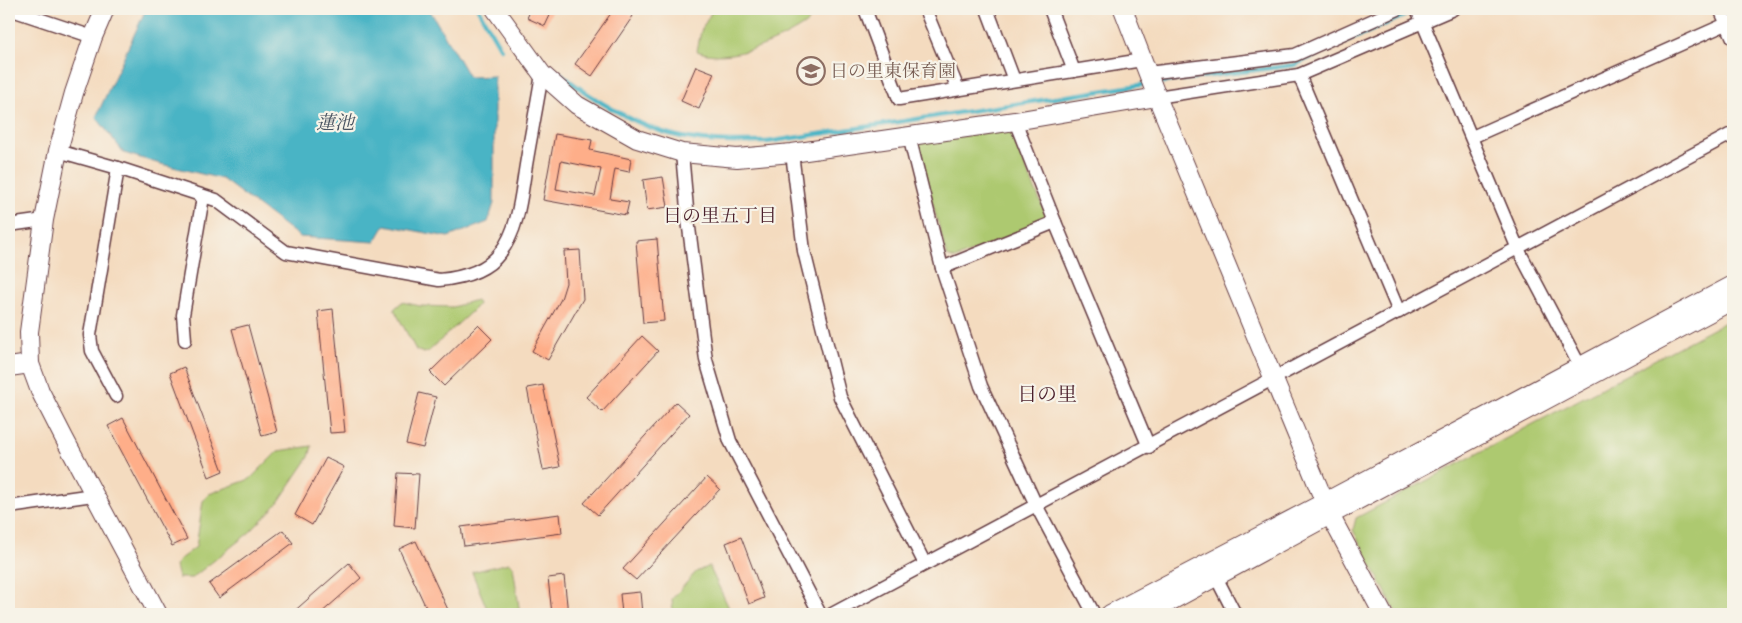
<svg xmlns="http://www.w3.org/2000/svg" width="1742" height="623" font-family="'Libre Caslon Text','Noto Serif JP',serif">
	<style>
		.green { fill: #adc970; stroke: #7c744e }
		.water { fill: #48b4c5; stroke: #496a78 }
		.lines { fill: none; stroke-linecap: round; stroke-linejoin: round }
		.stream { stroke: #48b4c5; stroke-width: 4.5 }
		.building { fill: #feae89; fill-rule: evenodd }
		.street-casing { stroke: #643b41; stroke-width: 15 }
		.secondary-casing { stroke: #643b41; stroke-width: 20 }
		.street { stroke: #fff; stroke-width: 12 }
		.secondary { stroke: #fff; stroke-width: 18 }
		.labels { text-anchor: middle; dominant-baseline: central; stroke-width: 4.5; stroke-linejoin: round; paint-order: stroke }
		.education-label { font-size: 18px; fill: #785e54; stroke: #f7f3e8; text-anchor: start }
		.water-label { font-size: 19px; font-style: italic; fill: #495361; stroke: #f7f3e8 }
		.neighbourhood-label { font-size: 19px; fill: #4a1f2b; stroke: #f7f3e8 }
		.quarter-label { font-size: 20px; fill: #4a1f2b; stroke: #f7f3e8 }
	</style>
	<rect width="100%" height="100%" fill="#f7f3e8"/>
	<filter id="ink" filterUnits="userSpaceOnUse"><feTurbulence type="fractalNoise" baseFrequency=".02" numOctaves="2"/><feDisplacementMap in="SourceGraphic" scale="10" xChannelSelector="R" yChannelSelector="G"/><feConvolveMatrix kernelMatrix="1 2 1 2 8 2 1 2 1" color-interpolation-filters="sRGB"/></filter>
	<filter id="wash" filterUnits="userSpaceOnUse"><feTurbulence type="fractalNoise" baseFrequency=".0096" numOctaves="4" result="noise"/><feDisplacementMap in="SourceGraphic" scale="20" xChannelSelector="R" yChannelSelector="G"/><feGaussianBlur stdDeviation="1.12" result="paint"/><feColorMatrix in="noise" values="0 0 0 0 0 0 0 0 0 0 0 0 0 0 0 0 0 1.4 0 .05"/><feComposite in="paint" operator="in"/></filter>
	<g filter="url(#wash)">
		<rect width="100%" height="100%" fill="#f4dbbf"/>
		<g class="green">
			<path d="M 713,9 L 821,9 C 816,14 810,21 804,25 C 779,42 727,64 697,51 L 701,31 Z"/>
			<polygon points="1003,130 1010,132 1046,214 1045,221 955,259 947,256 918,150 921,142"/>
			<polygon points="476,300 478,304 474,309 429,351 424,353 416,350 394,309 402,302 420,306 453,307"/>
			<polygon points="1733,318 1733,614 1397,614 1353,530 1356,518"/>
			<polygon points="312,446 309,457 277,504 250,532 192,578 178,578 175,566 180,559 196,547 203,501 209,494 250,479 278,451"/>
			<polygon points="509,563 513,566 520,614 489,614 472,572"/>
			<polygon points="709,566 730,610 720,614 673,614 672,599 696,572"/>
		</g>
		<polygon class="water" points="146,9 429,9 469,77 494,76 494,203 488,222 448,237 385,225 375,242 300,237 222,179 157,163 124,153 96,117"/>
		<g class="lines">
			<g class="stream">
				<polyline points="478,9 501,49"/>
				<path d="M 560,73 C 592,100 642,129 682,137 C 711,143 739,142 767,142 L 1147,84"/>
				<polyline points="1155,83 1294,65 1417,10"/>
			</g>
		</g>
		<g id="blocks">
			<g class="building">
				<polygon points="531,9 553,9 545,26 527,18"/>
				<polygon points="614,9 623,9 633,16 592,76 575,64"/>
				<polygon points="696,66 714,73 699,109 681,101"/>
				<path d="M 555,134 L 592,140 L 590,150 L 631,159 L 629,172 L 615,169 L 610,199 L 629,202 L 626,215 L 543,200 ZM 561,161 L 601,169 L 595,196 L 556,189 Z"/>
				<polygon points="663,177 668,207 647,210 643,180"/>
				<polygon points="657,239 664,321 643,323 636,241"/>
				<polygon points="580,250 583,299 548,360 532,351 561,299 566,283 564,251"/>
				<polygon points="333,309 345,432 330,433 318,311"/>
				<polygon points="248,325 277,432 262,436 232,329"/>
				<polygon points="478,325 492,339 444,386 430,372"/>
				<polygon points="642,336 658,351 602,412 586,397"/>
				<polygon points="184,367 223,471 209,477 170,373"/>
				<polygon points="543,385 560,467 543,470 527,388"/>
				<polygon points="419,393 436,397 423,448 406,444"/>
				<polygon points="676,402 689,414 598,515 584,503"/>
				<polygon points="123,418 187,539 172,546 108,426"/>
				<polygon points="326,458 344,467 312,525 295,515"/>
				<polygon points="398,473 419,474 415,528 394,526"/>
				<polygon points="707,477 720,489 636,580 623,569"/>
				<polygon points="560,514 562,533 464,546 461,527"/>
				<polygon points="283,530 293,543 219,598 209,584"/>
				<polygon points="741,537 764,598 749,604 726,543"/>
				<polygon points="416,541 450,614 429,614 399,549"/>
				<polygon points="349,563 361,578 320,614 291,614"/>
				<polygon points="564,576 568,614 552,614 548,578"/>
				<polygon points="640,592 642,614 622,614 620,594"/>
			</g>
		</g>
	</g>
	<g filter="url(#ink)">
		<use href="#blocks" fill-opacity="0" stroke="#643b41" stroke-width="1"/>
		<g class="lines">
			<defs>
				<g id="street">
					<polyline points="9,9 93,37"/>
					<polyline points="865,9 899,99 1142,60"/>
					<polyline points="925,9 958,89"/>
					<polyline points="987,9 1014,80"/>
					<polyline points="1050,9 1074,71"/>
					<polyline points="1417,9 1518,249 1583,372"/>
					<polyline points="1720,9 1733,38"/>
					<polyline points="1148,73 1295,55 1398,9"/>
					<polyline points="1299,75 1399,312"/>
					<polyline points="1157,97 1299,75 1453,9"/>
					<polyline points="1015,121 1055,222 1149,447"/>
					<polyline points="909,136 942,268 981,386 1036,505 1094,614"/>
					<polyline points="1472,137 1733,21"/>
					<path d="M 58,151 L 118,168 L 216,200 L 286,252 L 439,280 C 461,278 486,272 500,253 C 519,229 521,195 526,165 C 531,135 537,105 542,74"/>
					<polyline points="682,153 688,220 706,360 730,441 820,614"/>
					<polyline points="792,153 804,251 840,397 925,564"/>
					<polyline points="9,225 44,220"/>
					<polyline points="942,268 1055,222"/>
					<polyline points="185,340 183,315 203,197"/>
					<polyline points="116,396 92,351 90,335 118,168"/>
					<polyline points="9,507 93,495"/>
					<polyline points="1216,577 1235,614"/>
					<polyline points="832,614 1733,133"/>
				</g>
				<g id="secondary">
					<polyline points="105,9 93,37 74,93 58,151 44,220 29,332 30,364 40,391 64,438 158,614"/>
					<polyline points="495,9 542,74 577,105 637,139 682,153 737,158 792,153 1015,121 1157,97"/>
					<polyline points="1123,9 1157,97 1330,515 1383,614"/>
					<polyline points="9,367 30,364"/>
					<polyline points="1110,614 1325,502 1733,285"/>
					<polyline points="1147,614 1330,515 1733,300"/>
				</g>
			</defs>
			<use href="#street" class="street-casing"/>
			<use href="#secondary" class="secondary-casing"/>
			<use href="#street" class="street"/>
			<use href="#secondary" class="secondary"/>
		</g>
	</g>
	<defs>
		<symbol id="school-ring" viewBox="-11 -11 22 22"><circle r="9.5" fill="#f7f3e8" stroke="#8d6e63" stroke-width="1.5"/><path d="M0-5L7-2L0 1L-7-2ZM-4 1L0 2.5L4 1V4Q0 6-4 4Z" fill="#8d6e63"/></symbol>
	</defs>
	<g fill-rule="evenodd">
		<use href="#school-ring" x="795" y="55" width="32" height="32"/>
	</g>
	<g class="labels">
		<g class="education-label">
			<text x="830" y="71">日の里東保育園</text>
		</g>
		<g class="water-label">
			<text x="335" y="122">蓮池</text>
		</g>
		<g class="neighbourhood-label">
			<text x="720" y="215">日の里五丁目</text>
		</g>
		<g class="quarter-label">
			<text x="1047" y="394">日の里</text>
		</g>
	</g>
	<rect width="1742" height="623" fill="none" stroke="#f7f3e8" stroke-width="30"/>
</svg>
